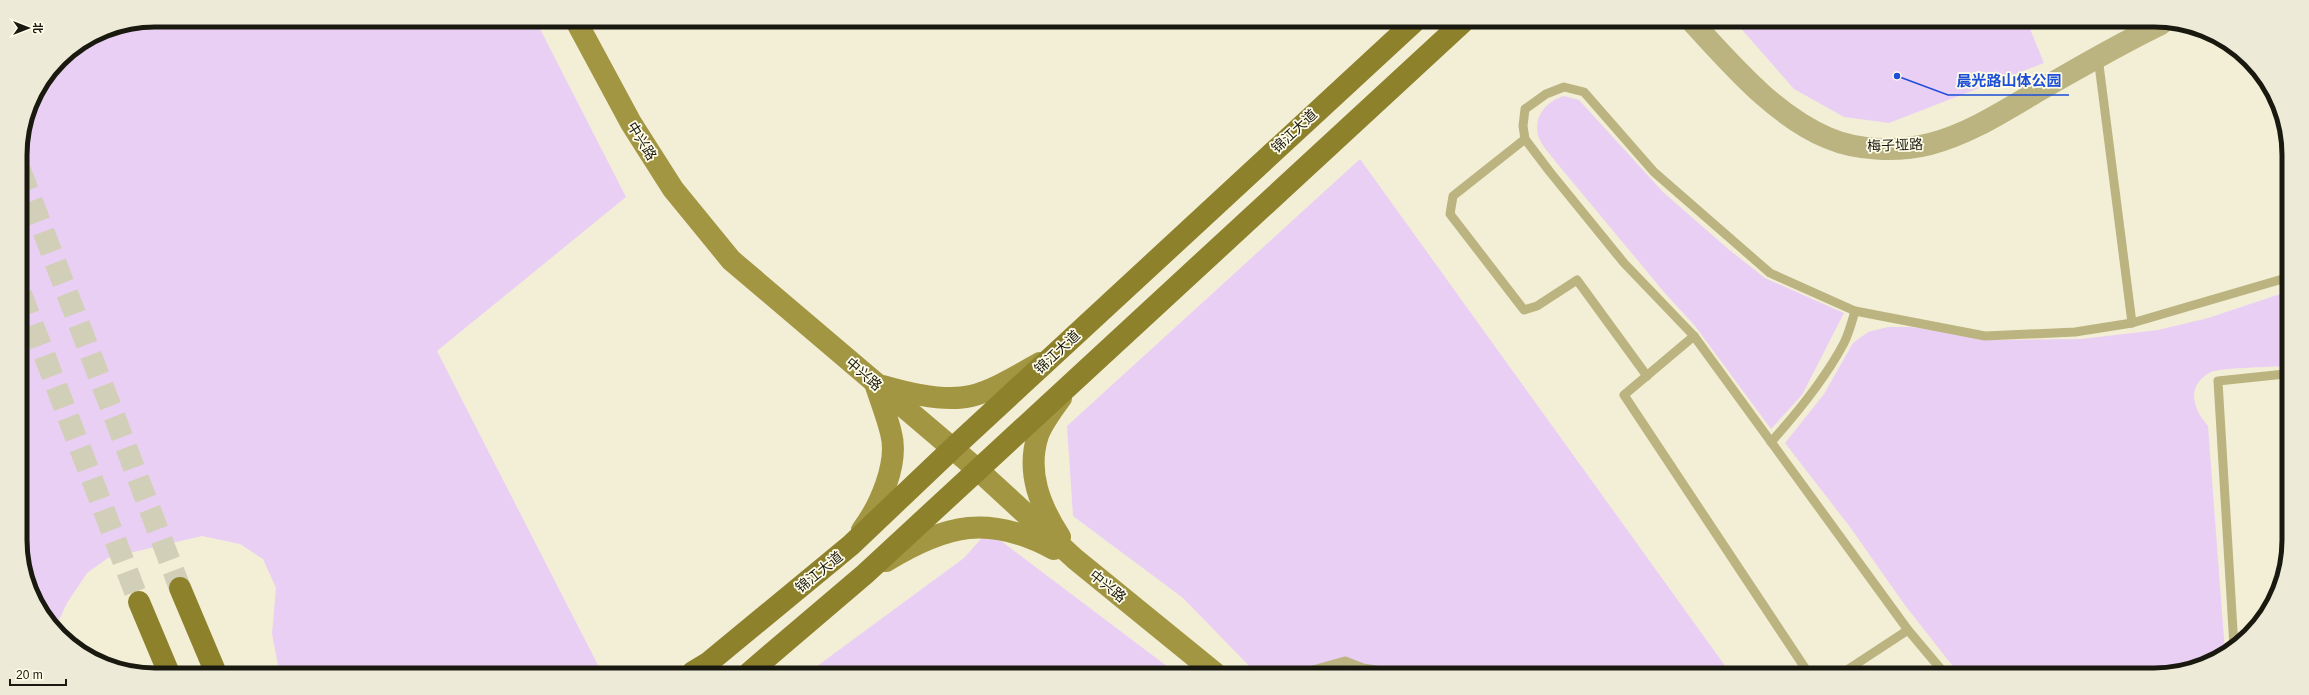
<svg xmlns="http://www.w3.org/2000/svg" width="2309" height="695" font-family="Arial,'Noto Sans SC',sans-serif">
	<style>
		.green { fill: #eacff5 }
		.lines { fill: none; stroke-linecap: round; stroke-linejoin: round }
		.primary-tunnel { stroke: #d2cfb8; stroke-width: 22; stroke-dasharray: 22 11; stroke-linecap: butt }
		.service { stroke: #bbb480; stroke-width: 9 }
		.tertiary { stroke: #bbb480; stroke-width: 22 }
		.secondary { stroke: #a39643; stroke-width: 22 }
		.primary { stroke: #8d812c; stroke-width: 22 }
		.labels { text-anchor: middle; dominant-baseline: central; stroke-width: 3.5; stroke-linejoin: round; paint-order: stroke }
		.street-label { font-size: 14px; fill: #1a1910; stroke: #fffce8 }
		.rim { fill: none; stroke: #1a1910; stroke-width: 5 }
		.leader { fill: none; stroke: #1d4ed8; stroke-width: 1.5 }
		.callout-dot { fill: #1d4ed8; stroke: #fffce8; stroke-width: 1.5 }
		.callout-label { font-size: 15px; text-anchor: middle; font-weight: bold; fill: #1d4ed8; stroke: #fffce8; stroke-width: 3.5; stroke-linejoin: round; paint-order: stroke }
	</style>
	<rect width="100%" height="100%" fill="#f3efd6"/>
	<g class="green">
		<polygon points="155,20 536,21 626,197 437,351 601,671 279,671 272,634 276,588 263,559 240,544 202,536 108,558 87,573 67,603 55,629 34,600 23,566 20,147 30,103 60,59 104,30"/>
		<polygon points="1737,24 2028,24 2044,63 1889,123 1844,117 1794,89"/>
		<path d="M 1564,96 L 1579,100 L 1663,192 L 1727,248 L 1765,278 L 1844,313 L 1802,395 L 1771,429 L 1695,326 L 1664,292 L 1555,161 C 1550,154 1542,146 1539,138 C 1532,118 1546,101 1564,96 Z"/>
		<polygon points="1360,159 1731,674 1256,673 1183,598 1073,516 1067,426"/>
		<path d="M 2286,292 L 2285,366 C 2273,367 2218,368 2211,372 C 2186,385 2192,408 2208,426 L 2225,652 L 2205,665 L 2162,675 L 1959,674 L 1904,604 L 1850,527 L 1785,443 L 1824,394 L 1853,343 L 1868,332 L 1888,327 L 1911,327 L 1997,340 L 2081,339 L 2158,330 L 2208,318 Z"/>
		<polygon points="988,531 1176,673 809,672 964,558"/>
	</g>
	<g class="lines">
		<g class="primary-tunnel">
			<polyline points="20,170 180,588"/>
			<polyline points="21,294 139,602"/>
		</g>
		<g class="service">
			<polyline points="2098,57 2132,323"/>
			<polyline points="1525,139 1453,196 1450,214 1524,310 1537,306 1577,280 1647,376"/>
			<polyline points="1694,336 1624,395 1809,674"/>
			<path d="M 1771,442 C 1798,412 1825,379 1844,343 C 1849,333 1852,321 1855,311"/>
			<polyline points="2234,647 2218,381 2285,374"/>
			<polyline points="1302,673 1345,661 1363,668 1396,673"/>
			<polyline points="1841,674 1908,630"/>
			<polyline points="1945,674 1908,630 1694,336 1624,263 1550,172 1525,139 1523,126 1525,109 1546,94 1564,87 1584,92 1654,172 1770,273 1855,311 1985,336 2075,332 2132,323 2286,278"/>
		</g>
		<path class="tertiary" d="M 1693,23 C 1733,66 1774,115 1828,138 C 1858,151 1899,152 1930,144 C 1969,134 2004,111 2038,91 C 2079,68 2119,44 2161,24"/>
		<g class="secondary">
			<polyline points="576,21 631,123 673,189 731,260 978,470 1075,559 1215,673"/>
			<path d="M 883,386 C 907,393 946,402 971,396 C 995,390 1018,375 1040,363"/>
			<path d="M 862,530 C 880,506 899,463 891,433 C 887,416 880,399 875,383"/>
			<path d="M 1060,537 C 1040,506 1026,472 1038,435 C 1043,422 1053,409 1061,398"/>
			<path d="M 886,561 C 947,524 989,514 1054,549"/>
		</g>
		<g class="primary">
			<polyline points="180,588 215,671"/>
			<polyline points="139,602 168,671"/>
			<polyline points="693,672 708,663 851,545 952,449 1413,23"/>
			<polyline points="750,672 865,574 1462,23"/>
		</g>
	</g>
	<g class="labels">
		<g class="street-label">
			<text transform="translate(1294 131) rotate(-43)">锦江大道</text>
			<text transform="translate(642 141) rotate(58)">中兴路</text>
			<text transform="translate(1895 145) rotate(-2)">梅子垭路</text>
			<text transform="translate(1057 352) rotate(-43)">锦江大道</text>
			<text transform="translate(864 374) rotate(41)">中兴路</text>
			<text transform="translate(819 572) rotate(-39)">锦江大道</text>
			<text transform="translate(1108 586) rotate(39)">中兴路</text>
		</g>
	</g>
	<path d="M0 0H2309V695H0ZM155 27H2154A128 128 0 0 1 2282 155V540A128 128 0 0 1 2154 668H155A128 128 0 0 1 27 540V155A128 128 0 0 1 155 27Z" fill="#edead7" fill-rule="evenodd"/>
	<path class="rim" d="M155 27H2154A128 128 0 0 1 2282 155V540A128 128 0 0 1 2154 668H155A128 128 0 0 1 27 540V155A128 128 0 0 1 155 27Z"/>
	<path class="leader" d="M1897 76L1948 95H2069"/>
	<circle class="callout-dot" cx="1897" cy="76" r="4"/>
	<g class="callout-label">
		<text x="2009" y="86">晨光路山体公园</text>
	</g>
	<g transform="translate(28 28) rotate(90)" stroke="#fffce8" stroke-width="3" paint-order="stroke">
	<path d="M0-3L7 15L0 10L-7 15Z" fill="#1a1910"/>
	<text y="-6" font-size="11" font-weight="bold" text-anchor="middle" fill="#1a1910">北</text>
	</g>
	<path d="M10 679v6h56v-6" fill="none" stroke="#1a1910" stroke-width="2"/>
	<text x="16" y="679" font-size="12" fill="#1a1910" stroke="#fffce8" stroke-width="3" paint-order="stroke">20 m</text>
</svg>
